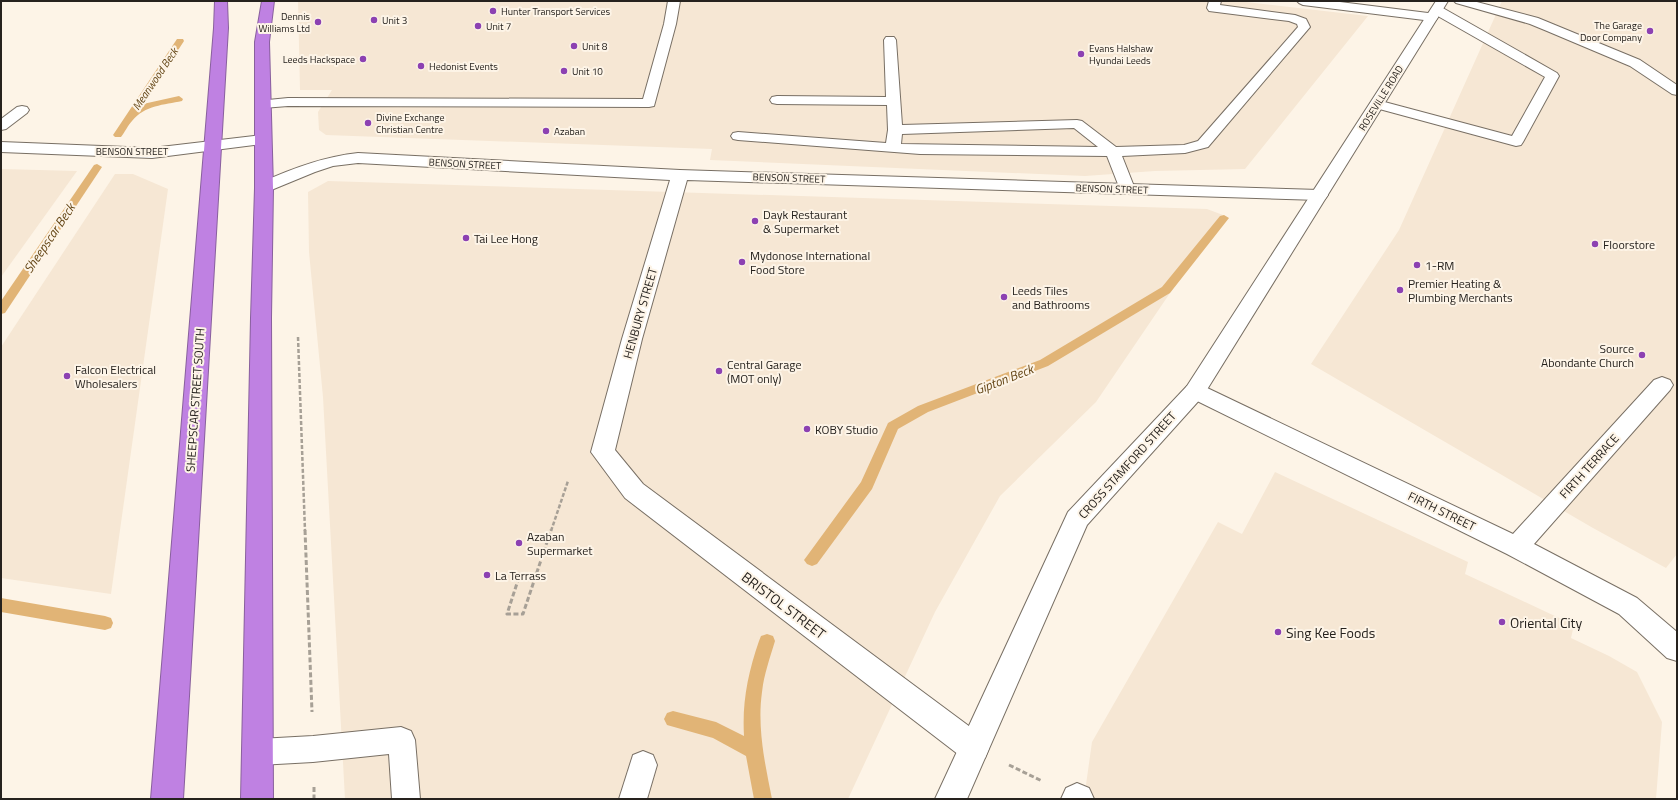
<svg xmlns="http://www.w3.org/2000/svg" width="1678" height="800" font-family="'Titillium Web',sans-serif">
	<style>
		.built { fill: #f6e7d4 }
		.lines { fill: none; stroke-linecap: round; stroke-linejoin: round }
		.stream { fill: #e1b476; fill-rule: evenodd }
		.lane-casing { stroke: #786f64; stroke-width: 2 }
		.street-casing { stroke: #786f64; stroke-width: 2 }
		.secondary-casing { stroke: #786f64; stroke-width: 2 }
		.highway-casing { stroke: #89609d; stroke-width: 2 }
		.path-far1 { stroke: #a7a096; stroke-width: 2.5; stroke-dasharray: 4 2; stroke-linecap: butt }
		.path { stroke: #a7a096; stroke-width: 3; stroke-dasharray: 5 2.5; stroke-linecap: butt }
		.lane { fill: #fff; fill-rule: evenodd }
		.street { fill: #fff; fill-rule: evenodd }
		.secondary { fill: #fff; fill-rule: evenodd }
		.highway { fill: #bf81e2; fill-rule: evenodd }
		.poi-dot { fill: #8c41b2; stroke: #fdf4e7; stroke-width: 1.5 }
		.labels { text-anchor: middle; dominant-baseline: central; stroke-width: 4; stroke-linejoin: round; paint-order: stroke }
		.far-poi-label { font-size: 10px; fill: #26221e; stroke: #fdf4e7; text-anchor: start }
		.far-street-label { font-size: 10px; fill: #26221e; stroke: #fdf4e7 }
		.far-water-label { font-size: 11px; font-style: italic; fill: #644616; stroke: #fdf4e7 }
		.poi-label { font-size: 12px; fill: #26221e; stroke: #fdf4e7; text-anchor: start }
		.street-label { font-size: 12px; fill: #26221e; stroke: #fdf4e7 }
		.water-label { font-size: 13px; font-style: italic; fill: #644616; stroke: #fdf4e7 }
		.near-street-label { font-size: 14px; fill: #26221e; stroke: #fdf4e7 }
		.near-poi-label { font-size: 14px; fill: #26221e; stroke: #fdf4e7; text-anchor: start }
	</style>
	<rect width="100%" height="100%" fill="#fdf4e7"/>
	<g class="built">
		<polygon points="298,1 1237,1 1368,16 1245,169 1155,171 1085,176 710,160 712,149 326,135 319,130 318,112 332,90 300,90"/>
		<polygon points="1502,1 1677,1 1677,554 1666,568 1593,528 1311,364 1399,230"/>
		<polygon points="1,169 77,171 1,277"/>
		<polygon points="115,174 133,174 168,189 111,594 1,578 1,347"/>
		<polygon points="328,181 1207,209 1223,215 1096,402 1000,496 935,612 848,799 345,799 323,397 309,252 308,192"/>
		<polygon points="1275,472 1468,562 1465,574 1574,625 1571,638 1609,656 1637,672 1662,722 1656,799 1084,799 1092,742 1218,522 1242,534"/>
	</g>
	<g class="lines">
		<g class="stream">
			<path d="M 177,39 L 183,39 L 184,41 L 143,104 L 179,96 L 183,99 L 182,101 C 164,105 145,105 132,121 C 128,125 125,132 121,137 L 115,137 L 113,135 Z"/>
			<polygon points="97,164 102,167 5,313 1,314 1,301 94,165"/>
			<polygon points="1224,215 1229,218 1170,293 1048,366 928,412 898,429 872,489 817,564 812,566 807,564 804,560 807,556 861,482 888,423 918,406 1040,360 1162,287 1220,216"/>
			<polygon points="1,598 105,616 111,618 113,623 111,628 105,630 1,612"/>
			<path d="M 767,634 L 773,636 L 775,641 C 770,658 764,674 762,692 C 757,728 765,764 772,799 L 754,799 L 746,756 L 713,738 L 667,725 L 664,719 L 667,713 L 673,711 L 716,722 L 744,736 C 742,702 748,673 759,641 L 761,636 Z"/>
		</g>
		<defs>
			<g id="lane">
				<polygon points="668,1 680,1 676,24 654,106 649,107 288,106 263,108 258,107 256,104 258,101 288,98 643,99 664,24"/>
				<path d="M 1209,1 L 1221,1 L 1220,5 L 1295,15 L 1306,19 L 1310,27 L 1208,147 L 1185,153 L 1122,156 L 1135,189 L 1133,192 L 1127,194 L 1121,192 L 1107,156 L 920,154 L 738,140 L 733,139 L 731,136 L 733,133 L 738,132 L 886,143 L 888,130 L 887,105 L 777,104 L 772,103 L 770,100 L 772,97 L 777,96 L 886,97 L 884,40 L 886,37 L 894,37 L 896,40 L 902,125 L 1077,120 L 1082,121 L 1116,147 L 1184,145 L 1198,141 L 1298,27 L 1297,24 L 1289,21 L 1209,11 L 1207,8 ZM 1074,128 L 1098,147 L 901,144 L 902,134 Z"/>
				<polygon points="1297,1 1332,1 1436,14 1431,10 1433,7 1441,7 1557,73 1559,76 1523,142 1521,145 1516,146 1372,107 1370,104 1372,101 1377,100 1512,136 1545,77 1436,15 1438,17 1436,20 1432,21 1303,5 1299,3"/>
				<polygon points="1454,1 1473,1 1538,18 1640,60 1677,85 1677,95 1672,94 1630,66 1547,31 1530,24 1456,3"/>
				<polygon points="22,106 27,107 29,110 27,113 6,129 1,130 1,119 17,107"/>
				<polygon points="401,727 411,731 415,740 420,799 392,799 389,754 313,762 259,765 249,761 245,752 249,743 259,739 313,736"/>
				<polygon points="643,751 653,755 657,765 647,799 619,799 633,755"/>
			</g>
			<g id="street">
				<polygon points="263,135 269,137 271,140 269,143 152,158 1,152 1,142 152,148"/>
				<path d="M 358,153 L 680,170 L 1319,190 L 1325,191 L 1328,195 L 1325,199 L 1319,200 L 687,180 L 642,339 L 615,450 L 643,484 L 985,738 L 989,748 L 985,758 L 974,763 L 963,758 L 625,498 L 591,452 L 622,339 L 670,180 L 358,163 L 333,166 L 315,172 L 264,193 L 258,192 L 255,188 L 258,184 C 290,169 322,157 358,153 Z"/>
				<polygon points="1662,377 1670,380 1673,385 1670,390 1534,544 1637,598 1677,632 1677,661 1667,658 1619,614 1507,554 1187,396 1184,391 1187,386 1195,383 1203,386 1513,534 1654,380"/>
				<polygon points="1077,783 1089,788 1094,799 1061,799 1066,788"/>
			</g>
			<polygon id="secondary" points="1436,1 1448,1 1203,396 1087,525 967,799 935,799 1068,512 1187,386"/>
			<g id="highway">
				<polygon points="215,1 227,1 228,28 183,799 151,799 214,28"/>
				<polygon points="262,1 274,1 269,42 273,188 271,318 273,799 241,799 251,318 255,188 255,42"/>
			</g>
		</defs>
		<use href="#lane" class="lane-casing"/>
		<use href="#street" class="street-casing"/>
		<use href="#secondary" class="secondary-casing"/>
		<use href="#highway" class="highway-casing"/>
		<g class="path-far1">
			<polyline points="298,337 305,531"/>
			<polyline points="551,531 568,481"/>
		</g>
		<g class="path">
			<polyline points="305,530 312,712"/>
			<polyline points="516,574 520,574 507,614 523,614 551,530"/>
			<polyline points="1009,765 1042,781"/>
			<polyline points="314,787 314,799"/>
		</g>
		<use href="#lane" class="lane"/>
		<use href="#street" class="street"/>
		<use href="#secondary" class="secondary"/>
		<use href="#highway" class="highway"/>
	</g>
	<g class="poi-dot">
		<circle cx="493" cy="11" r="4"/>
		<circle cx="374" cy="20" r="4"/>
		<circle cx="318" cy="22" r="4"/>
		<circle cx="478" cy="26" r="4"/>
		<circle cx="1650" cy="31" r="4"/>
		<circle cx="574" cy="46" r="4"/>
		<circle cx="1081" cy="54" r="4"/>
		<circle cx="363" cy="59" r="4"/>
		<circle cx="421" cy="66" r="4"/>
		<circle cx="564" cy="71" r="4"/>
		<circle cx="368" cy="123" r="4"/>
		<circle cx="546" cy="131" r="4"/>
		<circle cx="755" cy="221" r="4"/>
		<circle cx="466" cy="238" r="4"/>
		<circle cx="1595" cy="244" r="4"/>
		<circle cx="742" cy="262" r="4"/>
		<circle cx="1417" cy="265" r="4"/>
		<circle cx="1400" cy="290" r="4"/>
		<circle cx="1004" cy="297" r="4"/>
		<circle cx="1642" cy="355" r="4"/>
		<circle cx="719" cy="371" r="4"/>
		<circle cx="67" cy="376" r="4"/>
		<circle cx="807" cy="429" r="4"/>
		<circle cx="519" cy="543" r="4"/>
		<circle cx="487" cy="575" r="4"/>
		<circle cx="1502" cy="622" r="4"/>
		<circle cx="1278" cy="632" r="4"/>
	</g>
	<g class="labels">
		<g class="far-poi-label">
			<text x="501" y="11">Hunter Transport Services</text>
			<text x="310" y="16" text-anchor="end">Dennis<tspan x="310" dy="12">Williams Ltd</tspan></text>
			<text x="382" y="20">Unit 3</text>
			<text x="1642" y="25" text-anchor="end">The Garage<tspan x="1642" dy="12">Door Company</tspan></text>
			<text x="486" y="26">Unit 7</text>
			<text x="582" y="46">Unit 8</text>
			<text x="1089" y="48">Evans Halshaw<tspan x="1089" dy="12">Hyundai Leeds</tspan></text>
			<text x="355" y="59" text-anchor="end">Leeds Hackspace</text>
			<text x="429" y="66">Hedonist Events</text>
			<text x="572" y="71">Unit 10</text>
			<text x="376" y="117">Divine Exchange<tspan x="376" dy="12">Christian Centre</tspan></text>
			<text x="554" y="131">Azaban</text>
		</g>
		<g class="far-street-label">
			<text transform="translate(1381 98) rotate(-58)">ROSEVILLE ROAD</text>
			<text x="132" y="151">BENSON STREET</text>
			<text transform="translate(465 164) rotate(3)">BENSON STREET</text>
			<text transform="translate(789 178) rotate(2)">BENSON STREET</text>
			<text transform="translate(1112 189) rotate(2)">BENSON STREET</text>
		</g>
		<g class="far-water-label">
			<text transform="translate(155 79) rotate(-56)">Meanwood Beck</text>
		</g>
		<g class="poi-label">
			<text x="763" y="214">Dayk Restaurant<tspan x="763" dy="14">&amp; Supermarket</tspan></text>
			<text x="474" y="238">Tai Lee Hong</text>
			<text x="1603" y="244">Floorstore</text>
			<text x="750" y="255">Mydonose International<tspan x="750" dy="14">Food Store</tspan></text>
			<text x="1425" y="265">1-RM</text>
			<text x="1408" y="283">Premier Heating &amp;<tspan x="1408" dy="14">Plumbing Merchants</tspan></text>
			<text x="1012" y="290">Leeds Tiles<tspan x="1012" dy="14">and Bathrooms</tspan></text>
			<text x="1634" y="348" text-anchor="end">Source<tspan x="1634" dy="14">Abondante Church</tspan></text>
			<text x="727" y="364">Central Garage<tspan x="727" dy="14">(MOT only)</tspan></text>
			<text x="75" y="369">Falcon Electrical<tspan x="75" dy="14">Wholesalers</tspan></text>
			<text x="815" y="429">KOBY Studio</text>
			<text x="527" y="536">Azaban<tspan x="527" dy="14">Supermarket</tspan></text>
			<text x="495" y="575">La Terrass</text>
		</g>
		<g class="street-label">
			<text transform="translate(640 313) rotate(-74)">HENBURY STREET</text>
			<text transform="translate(195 400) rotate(-86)">SHEEPSCAR STREET SOUTH</text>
			<text transform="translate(1127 465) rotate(-48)">CROSS STAMFORD STREET</text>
			<text transform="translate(1589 466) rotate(-48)">FIRTH TERRACE</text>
			<text transform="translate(1442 511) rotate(26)">FIRTH STREET</text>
		</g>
		<g class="water-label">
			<text transform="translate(49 238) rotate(-56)">Sheepscar Beck</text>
			<text transform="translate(1004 379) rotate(-21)">Gipton Beck</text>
		</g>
		<g class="near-street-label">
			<text transform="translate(784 605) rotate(37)">BRISTOL STREET</text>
		</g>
		<g class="near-poi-label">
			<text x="1510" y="622">Oriental City</text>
			<text x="1286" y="632">Sing Kee Foods</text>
		</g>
	</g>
	<rect width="1678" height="800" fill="none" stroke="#26221e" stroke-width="4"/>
</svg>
